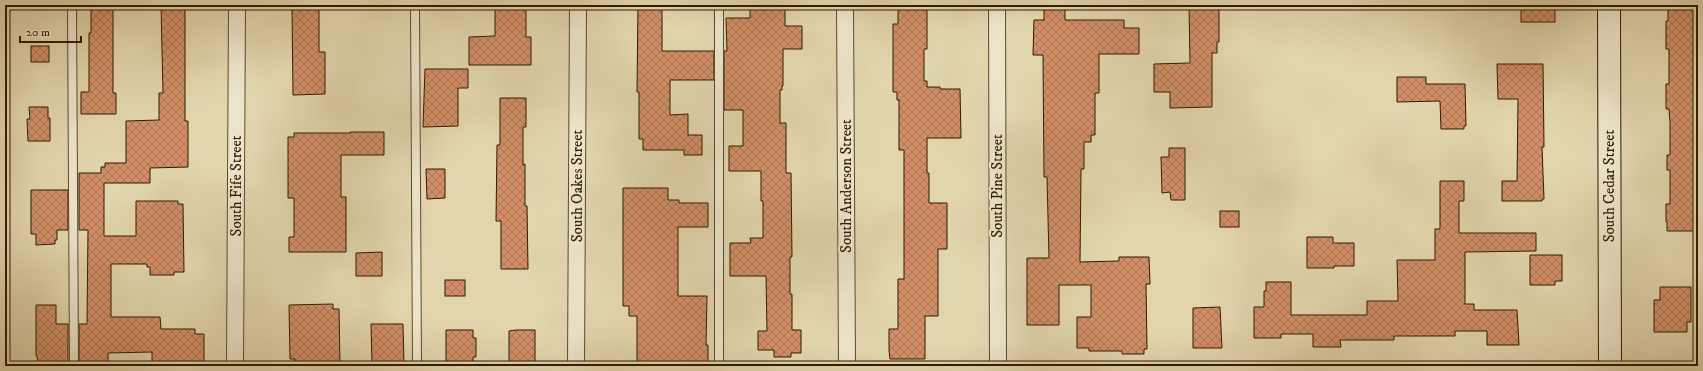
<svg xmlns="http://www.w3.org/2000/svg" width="1703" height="371" font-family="'IM FELL DW Pica',serif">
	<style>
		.building { fill: url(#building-cross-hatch); stroke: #2f1b00 }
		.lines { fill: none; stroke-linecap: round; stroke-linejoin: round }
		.service-casing { stroke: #5c4a2b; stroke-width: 10 }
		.minor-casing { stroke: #5c4a2b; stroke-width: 18 }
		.secondary-casing { stroke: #2f1b00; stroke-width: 24 }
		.service { stroke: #ece4ca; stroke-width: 8 }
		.minor { stroke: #ece4ca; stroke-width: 16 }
		.secondary { stroke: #ece4ca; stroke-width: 22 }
		.labels { text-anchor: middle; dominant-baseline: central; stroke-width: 4; stroke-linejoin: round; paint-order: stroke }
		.street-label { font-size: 15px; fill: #2f1b00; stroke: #ece4ca }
	</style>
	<defs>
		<pattern id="building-cross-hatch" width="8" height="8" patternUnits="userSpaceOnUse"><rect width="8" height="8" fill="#d28f67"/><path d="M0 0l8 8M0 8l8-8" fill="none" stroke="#ab7452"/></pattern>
	</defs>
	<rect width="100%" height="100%" fill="#e2d5ad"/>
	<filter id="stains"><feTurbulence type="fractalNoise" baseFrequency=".005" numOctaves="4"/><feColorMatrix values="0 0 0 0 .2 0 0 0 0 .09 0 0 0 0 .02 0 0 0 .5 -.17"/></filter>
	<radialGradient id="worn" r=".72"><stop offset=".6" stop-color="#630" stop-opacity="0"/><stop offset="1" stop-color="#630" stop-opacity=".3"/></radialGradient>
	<g class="building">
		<polygon points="91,5 113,5 113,93 116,93 116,114 81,114 81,92 89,92 89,33 91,33"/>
		<polygon points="161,5 185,5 185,121 188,121 188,167 150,168 150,183 104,183 104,236 136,236 136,201 178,201 178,204 183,204 184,272 174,272 174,275 150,275 150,267 147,267 147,264 111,264 111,317 160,317 161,329 195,329 195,334 204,334 204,363 152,364 152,352 108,353 108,364 79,363 79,324 87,324 88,230 79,230 79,173 101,173 101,167 105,167 105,163 126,163 126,121 159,120 159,93 163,93"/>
		<polygon points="495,5 526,5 526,37 531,37 531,65 469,65 469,37 495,36"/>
		<polygon points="638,5 662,5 662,51 714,51 714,80 670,80 670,115 688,114 688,135 702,135 702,155 684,155 684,150 643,150 643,139 639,139 639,92 637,92"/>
		<polygon points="750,5 785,5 785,26 802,26 802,49 783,49 783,86 782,86 782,90 780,90 780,123 786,123 786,173 791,173 792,257 790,257 790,294 792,294 792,330 801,330 801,353 791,353 791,357 774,357 774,350 758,350 758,331 767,331 766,276 730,276 730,243 751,243 750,238 763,238 763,201 761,201 761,171 729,171 729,146 743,146 743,110 724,110 724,51 727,51 726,18 750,18"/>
		<polygon points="898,5 927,6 927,49 924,49 924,81 927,81 927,87 940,87 940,89 960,89 961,138 927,138 927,173 929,173 929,203 947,203 947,249 938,249 938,316 925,316 925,359 890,359 889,350 889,329 898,329 898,279 904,279 904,150 899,150 899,100 897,100 897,92 893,92 893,24 898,24"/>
		<polygon points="1044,5 1065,5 1065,20 1124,20 1124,28 1139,28 1139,54 1099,54 1099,93 1095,93 1095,135 1091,135 1091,142 1084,142 1084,169 1081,169 1080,262 1119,261 1119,257 1149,257 1150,284 1146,284 1147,349 1144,349 1144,354 1122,354 1122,351 1089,351 1089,348 1077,348 1077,317 1091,317 1091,285 1059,285 1059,325 1027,325 1027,258 1049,258 1047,177 1044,177 1043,55 1033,55 1034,20 1044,20"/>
		<polygon points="1189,5 1219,5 1219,42 1217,42 1217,53 1212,53 1212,107 1170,108 1170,92 1154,92 1154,64 1190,63"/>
		<rect x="1521" y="5" width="34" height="17"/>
		<polygon points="1668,5 1698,5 1698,106 1695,106 1696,206 1698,206 1698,231 1667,231 1667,222 1666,222 1666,204 1670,204 1670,170 1667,170 1667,155 1670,155 1670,122 1669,109 1666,109 1666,84 1669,84 1669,49 1666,49 1666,21 1668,21"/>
		<polygon points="319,8 319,52 325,52 325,94 293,95 292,9"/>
		<rect x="31" y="46" width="18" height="16"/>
		<polygon points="1497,64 1543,64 1544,147 1542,147 1544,199 1542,199 1542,201 1502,201 1502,181 1517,181 1518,99 1498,99"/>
		<polygon points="425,69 468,69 468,88 458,88 458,126 423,127"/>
		<polygon points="1397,77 1426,77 1426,84 1465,84 1466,126 1464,126 1464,129 1441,129 1440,101 1397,102"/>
		<polygon points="500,98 526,98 526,127 523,127 523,165 525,164 525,206 527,206 528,269 501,269 501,221 496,221 497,145 500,145"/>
		<polygon points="29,107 48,107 48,118 50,118 50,141 28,141 27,119 30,119"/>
		<polygon points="350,132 384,132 384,155 341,155 341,197 346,197 346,252 289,252 289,237 294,237 294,198 288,198 288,137 294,137 294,133 351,133"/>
		<polygon points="1169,148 1185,148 1185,200 1171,200 1170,192 1162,193 1161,157 1169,157"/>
		<polygon points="426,169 445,169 445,198 427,199"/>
		<polygon points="1440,181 1464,181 1464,201 1459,201 1459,233 1536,233 1536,251 1465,252 1465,304 1474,304 1474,310 1517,310 1519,345 1487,345 1487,331 1455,331 1455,336 1394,336 1394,340 1340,340 1341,347 1313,347 1313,334 1281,334 1281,338 1254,338 1254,307 1264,307 1264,291 1266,291 1266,282 1291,282 1291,315 1367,315 1367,301 1398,301 1397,260 1435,260 1435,229 1440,229"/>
		<polygon points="623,188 668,188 668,200 679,200 679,203 708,203 708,227 678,227 678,296 707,296 706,345 708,345 708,366 637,364 637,316 629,316 629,306 623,306"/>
		<polygon points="31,190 68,190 68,230 57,230 57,240 55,240 55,244 36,245 36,234 31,234"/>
		<rect x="1220" y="211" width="19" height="16"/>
		<polygon points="1307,237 1333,237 1333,243 1354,243 1354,266 1334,266 1334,268 1307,268"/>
		<polygon points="382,252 382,276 356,276 356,253"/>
		<polygon points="1530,255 1562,255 1562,281 1555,281 1555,285 1530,285"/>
		<rect x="445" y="280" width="20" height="16"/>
		<polygon points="1660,287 1691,287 1691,322 1687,322 1687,332 1654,332 1654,300 1660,300"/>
		<polygon points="333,304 333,309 339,309 340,366 295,366 295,359 290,359 289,305"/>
		<polygon points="36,305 56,305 56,324 68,324 68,363 38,364 37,356 36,356"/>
		<polygon points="1220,307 1222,348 1193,348 1193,308"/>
		<polygon points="371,324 403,324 404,366 372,366"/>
		<polygon points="446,330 473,330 473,338 476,338 476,357 473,357 473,363 446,364"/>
		<polygon points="516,330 535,330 535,364 509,363 509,331"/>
	</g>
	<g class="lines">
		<defs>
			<g id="service">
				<polyline points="72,5 74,366"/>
				<polyline points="415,5 417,366"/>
				<polyline points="719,366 719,5"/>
			</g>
			<g id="minor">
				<polyline points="845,5 847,366"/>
				<polyline points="997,5 998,366"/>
				<polyline points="235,366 237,5"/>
				<polyline points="576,366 578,5"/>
			</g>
			<polyline id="secondary" points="1609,5 1610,366"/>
		</defs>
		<use href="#service" class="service-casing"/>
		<use href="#minor" class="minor-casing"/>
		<use href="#secondary" class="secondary-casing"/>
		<use href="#service" class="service"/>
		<use href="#minor" class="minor"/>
		<use href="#secondary" class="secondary"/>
	</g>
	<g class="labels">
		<g class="street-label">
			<text transform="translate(236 186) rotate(-90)">South Fife Street</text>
			<text transform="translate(577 186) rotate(-90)">South Oakes Street</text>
			<text transform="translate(846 186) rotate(-90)">South Anderson Street</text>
			<text transform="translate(997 186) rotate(-90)">South Pine Street</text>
			<text transform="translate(1609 186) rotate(-90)">South Cedar Street</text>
		</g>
	</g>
	<rect width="1703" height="371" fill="none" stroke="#e2d5ad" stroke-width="20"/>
	<rect x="6" y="6" width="1691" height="359" fill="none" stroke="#2f1b00" stroke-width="2"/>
	<rect x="10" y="10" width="1683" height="351" fill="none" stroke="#2f1b00"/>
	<path d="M20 36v6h61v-6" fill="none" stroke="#2f1b00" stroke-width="2"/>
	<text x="26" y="36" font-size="12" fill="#2f1b00" stroke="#ece4ca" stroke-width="3" paint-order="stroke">20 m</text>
	<rect width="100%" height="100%" filter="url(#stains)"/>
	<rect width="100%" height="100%" fill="url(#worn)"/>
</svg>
